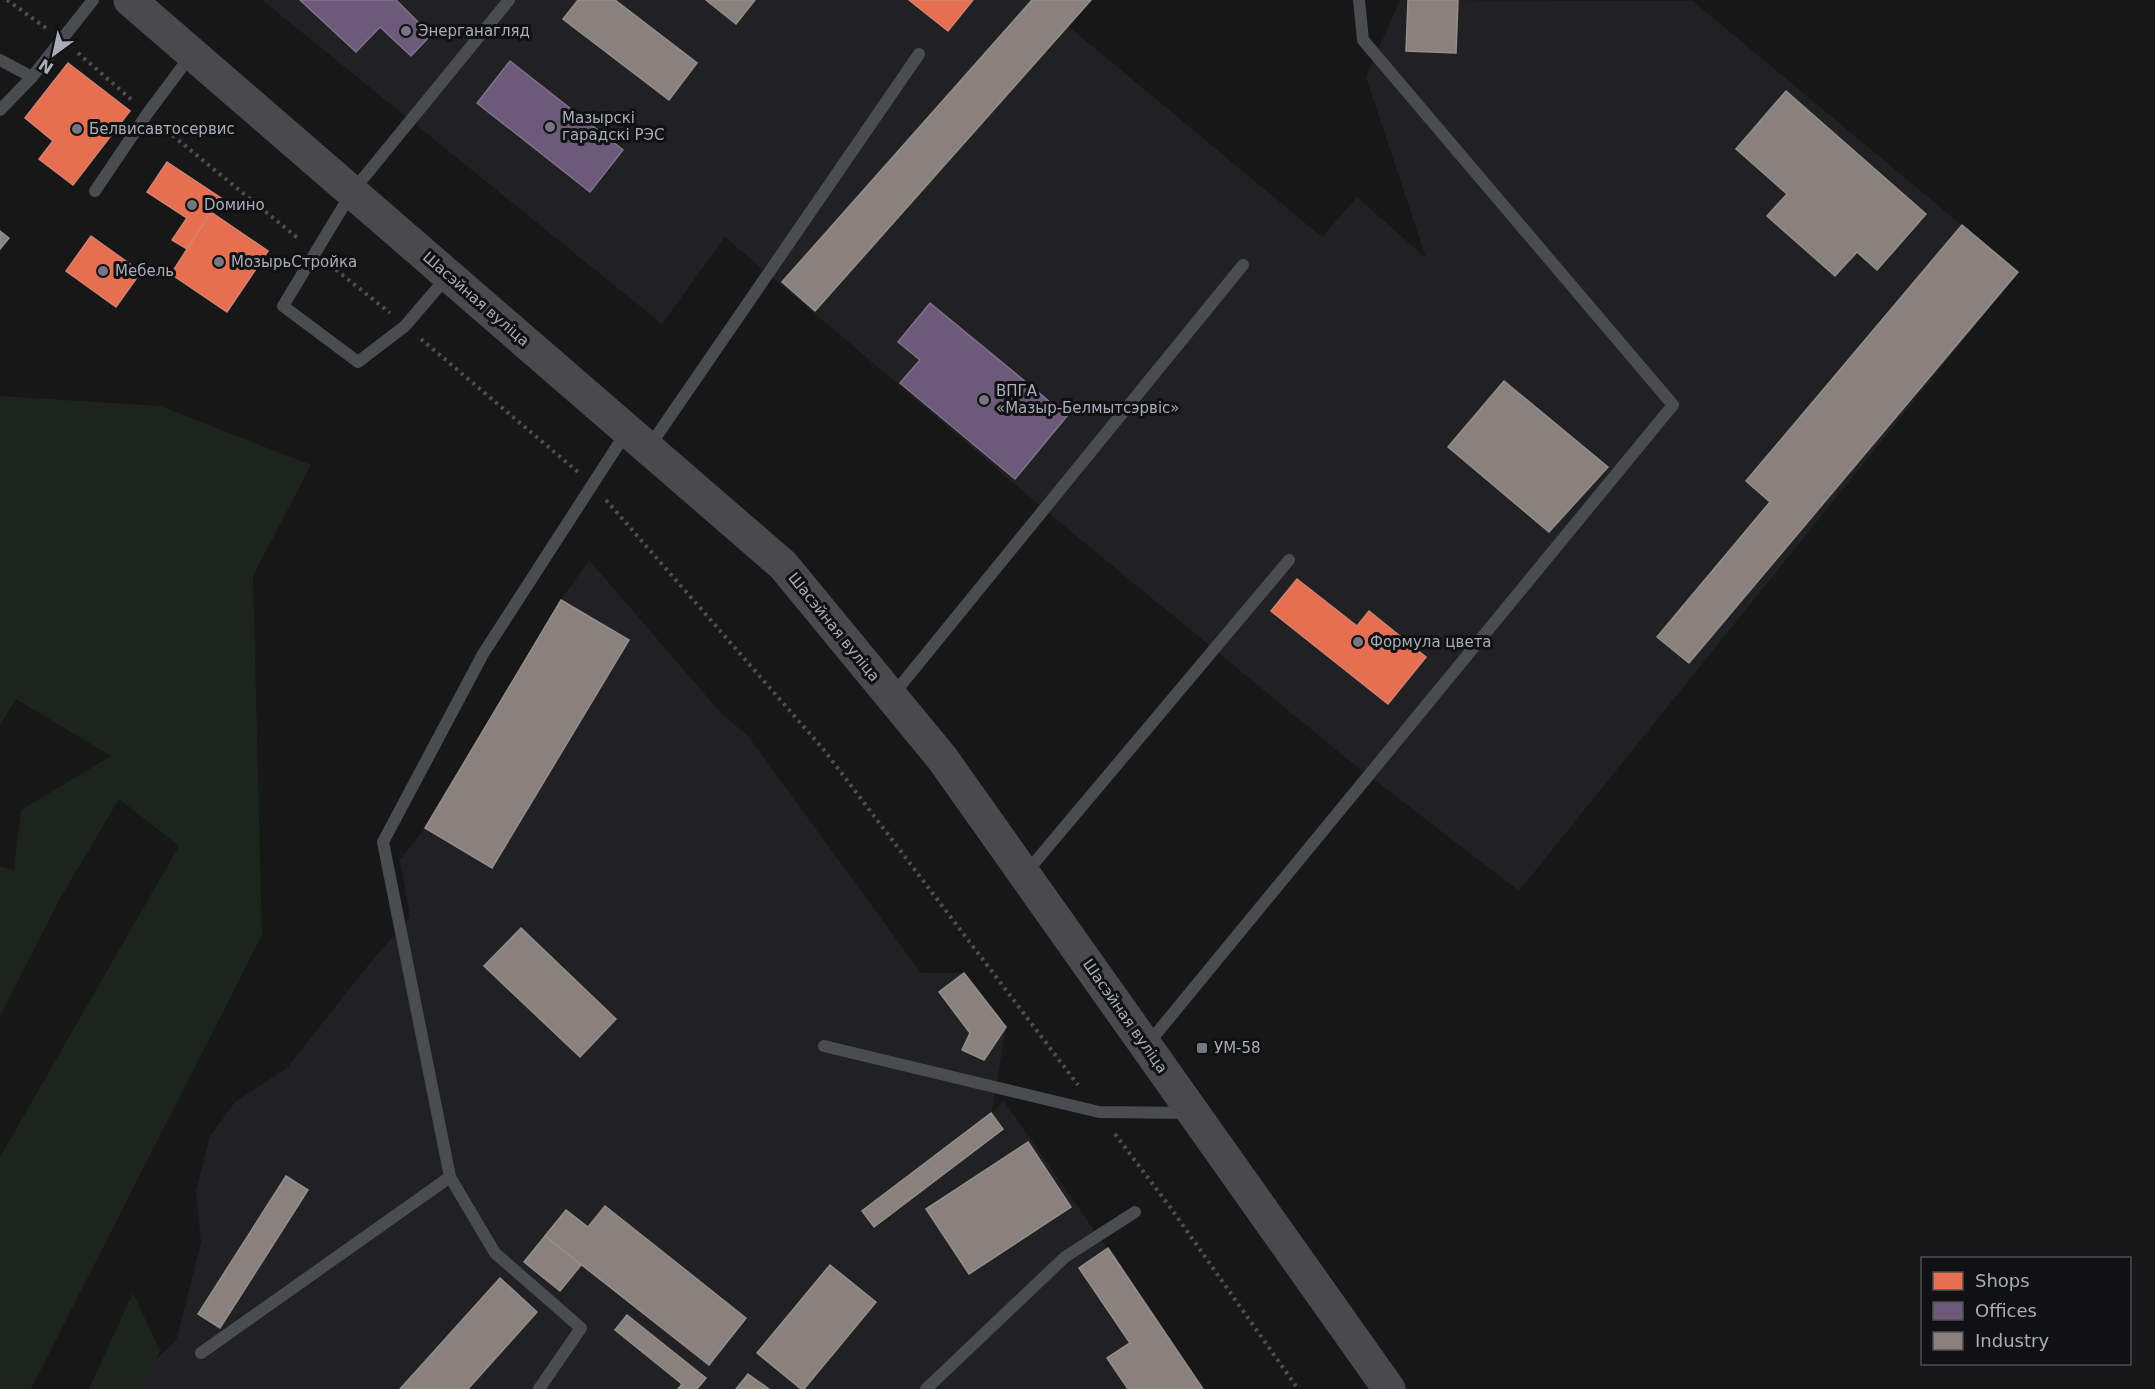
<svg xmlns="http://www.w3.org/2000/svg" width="2155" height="1389" font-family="'DejaVu Sans',sans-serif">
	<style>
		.built { fill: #212123 }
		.green { fill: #1d241e }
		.shops { fill: #e76f51; stroke: #d48270; stroke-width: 1.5 }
		.offices { fill: #6d597a; stroke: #7f728d; stroke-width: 1.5 }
		.industry { fill: #8a817c; stroke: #938e8e; stroke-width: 1.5 }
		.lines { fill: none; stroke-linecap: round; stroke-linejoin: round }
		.path { stroke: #4d4e52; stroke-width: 4; stroke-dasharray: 3 4.5; stroke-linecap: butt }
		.lane { stroke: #4b4c50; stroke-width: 12 }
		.secondary { stroke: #4a4a4e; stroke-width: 33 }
		.poi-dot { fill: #757880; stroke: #111113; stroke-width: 2 }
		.labels { text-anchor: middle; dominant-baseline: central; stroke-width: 6; stroke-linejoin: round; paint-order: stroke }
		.poi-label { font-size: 15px; fill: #a8adb8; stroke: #111113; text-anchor: start }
		.street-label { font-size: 15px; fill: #a8adb8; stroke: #111113 }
	</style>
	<rect width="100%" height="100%" fill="#171717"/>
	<g class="built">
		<polygon points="262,0 1091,0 1068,26 1322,237 1357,197 1426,258 1366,77 1400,0 1693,1 2018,272 1519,891 1346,758 1063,525 725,237 662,324"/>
		<polygon points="589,560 721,713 748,736 921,973 964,973 1006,1027 992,1112 1004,1101 1205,1389 124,1389 176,1341 201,1242 196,1191 210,1136 235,1102 287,1068 374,958 410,917 400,860 425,828 561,600"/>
	</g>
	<g class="green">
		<polygon points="0,396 160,406 311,465 253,576 262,935 31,1389 0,1389 0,1157 179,846 119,799 58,902 0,1016 0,866 14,870 21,810 111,756 16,699 0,725"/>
		<polygon points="133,1293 160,1351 142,1389 89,1389"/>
	</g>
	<g class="shops">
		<polygon points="909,0 973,0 948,31"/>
		<polygon points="68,63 130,111 73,185 39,159 53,141 25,118"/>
		<polygon points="167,162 221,198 187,249 172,240 187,218 147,192"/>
		<polygon points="211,212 268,251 227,312 171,274"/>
		<polygon points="91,236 141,272 116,307 66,271"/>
		<polygon points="1297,579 1357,626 1369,611 1426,657 1388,704 1271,611"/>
	</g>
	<g class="offices">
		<polygon points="300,0 396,0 431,35 411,56 380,27 356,52"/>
		<polygon points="510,61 623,150 590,192 477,103"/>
		<polygon points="930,303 1067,416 1015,479 900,383 920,360 898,342"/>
	</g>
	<g class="industry">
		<polygon points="578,0 615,0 697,63 669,100 563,19"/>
		<polygon points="706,0 755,0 736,24"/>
		<polygon points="1032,0 1091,0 815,311 782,282"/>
		<polygon points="1408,0 1458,0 1456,53 1406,51"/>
		<polygon points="1786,91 1926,214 1877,270 1857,252 1835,276 1767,216 1787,194 1736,149"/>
		<polygon points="1962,225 2018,272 1689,663 1657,637 1770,502 1746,481"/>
		<polygon points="0,231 9,238 0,249"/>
		<polygon points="1504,381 1608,467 1549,532 1448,447"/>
		<polygon points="561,600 629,640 492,868 425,828"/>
		<polygon points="521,928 616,1019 580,1057 484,966"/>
		<polygon points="964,973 1006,1027 984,1060 962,1050 970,1033 939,992"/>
		<polygon points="991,1113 1003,1129 874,1227 862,1211"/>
		<polygon points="1028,1142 1071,1207 969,1274 926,1209"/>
		<polygon points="286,1176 308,1190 220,1328 198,1314"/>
		<polygon points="605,1206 746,1318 709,1365 545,1236 566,1210 588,1227"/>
		<polygon points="545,1236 581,1265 560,1291 524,1262"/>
		<polygon points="1108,1248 1203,1389 1128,1389 1107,1358 1130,1343 1079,1268"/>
		<polygon points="830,1265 876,1302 804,1389 801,1389 757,1353"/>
		<polygon points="500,1278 537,1312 468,1389 400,1389"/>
		<polygon points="627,1315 706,1378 697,1389 678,1389 682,1384 615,1330"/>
		<polygon points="748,1374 769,1389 736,1389"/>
	</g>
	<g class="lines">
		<g class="path">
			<polyline points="7,0 46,28"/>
			<polyline points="78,53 133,101"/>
			<polyline points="161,126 299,239"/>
			<polyline points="330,265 390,313"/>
			<polyline points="421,339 578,472"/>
			<polyline points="606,500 824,750 1078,1085"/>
			<polyline points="1115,1134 1170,1207 1298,1389"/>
		</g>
		<g class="lane">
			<polyline points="0,60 32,77 93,0"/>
			<polyline points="0,110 32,77"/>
			<polyline points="95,191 147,114 191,55"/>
			<polyline points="447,277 405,326 358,362 283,306 352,192 509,0"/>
			<polyline points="649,447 919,54"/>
			<polyline points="892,696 1243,265"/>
			<polyline points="1025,874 1289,560"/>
			<polyline points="1147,1045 1673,405 1363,40 1359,0"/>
			<polyline points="824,1046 1099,1112 1190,1113"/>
			<polyline points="450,1177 495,1253 581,1328 539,1389"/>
			<polyline points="201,1353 450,1177 383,842 483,654 627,431"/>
			<polyline points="926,1389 1065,1257 1135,1212"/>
		</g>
		<polyline class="secondary" points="130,0 783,565 942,758 1389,1389"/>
	</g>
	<g class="poi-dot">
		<circle cx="406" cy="31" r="6"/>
		<circle cx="550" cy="127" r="6"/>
		<circle cx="77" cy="129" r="6"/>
		<circle cx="192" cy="205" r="6"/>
		<circle cx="219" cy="262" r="6"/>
		<circle cx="103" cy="271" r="6"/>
		<circle cx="984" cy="400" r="6"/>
		<circle cx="1358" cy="642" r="6"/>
		<rect x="1196" y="1042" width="12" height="12" rx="3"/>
	</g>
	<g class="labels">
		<g class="poi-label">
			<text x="418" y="31">Энерганагляд</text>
			<text x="562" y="118">Мазырскі<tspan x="562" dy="17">гарадскі РЭС</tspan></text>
			<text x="89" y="129">Белвисавтосервис</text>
			<text x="204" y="205">Dомино</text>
			<text x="231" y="262">МозырьСтройка</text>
			<text x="115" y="271">Мебель</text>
			<text x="996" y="391">ВПГА<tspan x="996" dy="17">«Мазыр-Белмытсэрвіс»</tspan></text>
			<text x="1370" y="642">Формула цвета</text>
			<text x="1214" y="1048">УМ-58</text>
		</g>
		<g class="street-label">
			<text transform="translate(476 299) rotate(41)">Шасэйная вуліца</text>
			<text transform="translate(834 627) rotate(51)">Шасэйная вуліца</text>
			<text transform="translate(1125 1016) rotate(55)">Шасэйная вуліца</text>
		</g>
	</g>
	<rect x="1921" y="1257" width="210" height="108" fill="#111113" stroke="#4d4f55" stroke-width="1.5"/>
	<rect x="1933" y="1272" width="30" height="18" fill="#e76f51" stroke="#4d4f55" stroke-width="1.5"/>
	<text x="1975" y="1287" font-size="18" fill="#a8adb8">Shops</text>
	<rect x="1933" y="1302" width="30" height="18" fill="#6d597a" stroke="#4d4f55" stroke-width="1.5"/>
	<text x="1975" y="1317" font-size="18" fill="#a8adb8">Offices</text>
	<rect x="1933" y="1332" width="30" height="18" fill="#8a817c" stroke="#4d4f55" stroke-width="1.5"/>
	<text x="1975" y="1347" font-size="18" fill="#a8adb8">Industry</text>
	<g transform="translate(54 54) rotate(213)" stroke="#111113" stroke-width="4.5" paint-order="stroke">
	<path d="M0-4.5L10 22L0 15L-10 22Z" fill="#a8adb8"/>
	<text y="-9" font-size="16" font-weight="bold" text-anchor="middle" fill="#a8adb8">N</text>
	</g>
</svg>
